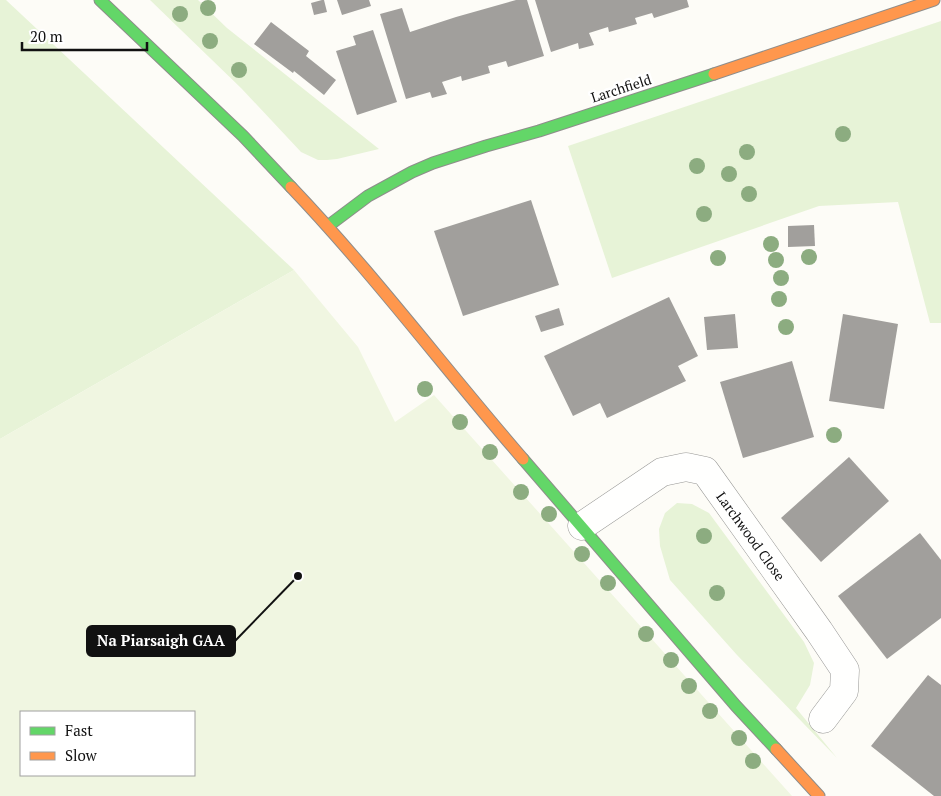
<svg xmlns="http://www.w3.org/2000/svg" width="941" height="796" font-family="'PT Serif',serif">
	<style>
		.green { fill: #e7f3d7 }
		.pitch { fill: #f0f6e1; fill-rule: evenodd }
		.building { fill: #a19f9c }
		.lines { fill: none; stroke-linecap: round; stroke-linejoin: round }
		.street-casing { stroke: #979795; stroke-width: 29 }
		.fast-casing { stroke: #8e8d8b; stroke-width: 13 }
		.slow-casing { stroke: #8e8d8b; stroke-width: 13 }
		.street { stroke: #fffffe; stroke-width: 28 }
		.fast { stroke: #63d668; stroke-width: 11 }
		.slow { stroke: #ff974d; stroke-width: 11 }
		.tree { fill: #8cac80 }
		.labels { text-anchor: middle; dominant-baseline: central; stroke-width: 5; stroke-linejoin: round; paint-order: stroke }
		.street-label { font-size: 14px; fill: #111; stroke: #fff }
		.leader { fill: none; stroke: #111; stroke-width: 2 }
		.callout-dot { fill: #111; stroke: #fff; stroke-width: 2 }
		.callout { fill: #111; stroke: #111; stroke-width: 2 }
		.callout-label { font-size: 15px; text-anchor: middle; font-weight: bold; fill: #fff }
	</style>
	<rect width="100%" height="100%" fill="#fdfcf7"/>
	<g class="green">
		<polygon points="0,0 6,0 294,270 0,439"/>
		<polygon points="150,0 198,0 227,28 379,149 337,159 327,160 318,160 301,152 241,88"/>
		<polygon points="941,21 941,323 930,323 898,202 819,206 612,278 568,146"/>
		<polygon points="677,503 692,504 709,513 804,642 814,663 810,685 796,708 837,758 737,655 670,580 660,546 659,529 665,513"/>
	</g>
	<path class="pitch" d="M 294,270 L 358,347 L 395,422 L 434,395 L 792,796 L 0,796 L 0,439 ZM 194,712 L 194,775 L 21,775 L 21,712 Z"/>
	<g class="building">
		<polygon points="322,0 324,0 327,12 314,15 311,3"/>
		<polygon points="337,0 369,0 371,6 342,15"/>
		<polygon points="516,0 527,0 544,56 508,67 506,61 488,66 490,73 462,81 461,76 442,82 447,94 432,98 430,92 406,99 380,14 402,8 410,32 456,17"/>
		<polygon points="535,0 687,0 689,7 654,18 652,13 635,18 637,24 609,32 608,27 589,33 594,45 579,49 578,43 551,52"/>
		<polygon points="271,22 309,51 306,56 336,80 324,95 294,71 293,73 254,44"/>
		<polygon points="373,30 397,102 357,115 336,51 356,45 353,36"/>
		<polygon points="531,200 559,285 463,316 434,231"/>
		<polygon points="814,225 815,246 788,247 788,226"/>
		<polygon points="669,297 698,356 678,366 686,381 607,418 600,403 573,416 544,356"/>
		<polygon points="559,308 564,325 541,332 535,316"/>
		<polygon points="735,314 738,348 707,350 704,317"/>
		<polygon points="843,314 898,324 884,409 829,401"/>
		<polygon points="792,361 814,437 743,458 720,382"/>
		<polygon points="849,457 889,501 821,562 781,518"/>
		<polygon points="920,533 941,560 941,618 887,659 838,596"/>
		<polygon points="928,675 941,685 941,796 934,796 871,746"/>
	</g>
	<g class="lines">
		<defs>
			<polyline id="street" points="582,526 662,472 686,467 705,471 819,631 845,670 844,691 823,719"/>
			<g id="fast">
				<polyline points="100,0 243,136 291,187"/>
				<polyline points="328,226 368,196 412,172 433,163 486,146 539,131 714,74"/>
				<polyline points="523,459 736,706 776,749"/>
			</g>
			<g id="slow">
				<polyline points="714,74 934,0"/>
				<path d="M 291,187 C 373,273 445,369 523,459"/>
				<polyline points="776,749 819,796"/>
			</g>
		</defs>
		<use href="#street" class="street-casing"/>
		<use href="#fast" class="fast-casing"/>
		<use href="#slow" class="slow-casing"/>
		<use href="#street" class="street"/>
		<use href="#fast" class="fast"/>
		<use href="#slow" class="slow"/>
	</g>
	<g class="tree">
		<circle cx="208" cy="8" r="8"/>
		<circle cx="180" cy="14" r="8"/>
		<circle cx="210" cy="41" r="8"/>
		<circle cx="239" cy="70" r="8"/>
		<circle cx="843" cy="134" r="8"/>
		<circle cx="747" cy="152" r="8"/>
		<circle cx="697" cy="166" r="8"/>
		<circle cx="729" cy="174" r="8"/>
		<circle cx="749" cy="194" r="8"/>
		<circle cx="704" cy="214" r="8"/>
		<circle cx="771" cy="244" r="8"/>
		<circle cx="809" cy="257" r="8"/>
		<circle cx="718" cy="258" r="8"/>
		<circle cx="776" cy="260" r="8"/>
		<circle cx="781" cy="278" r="8"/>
		<circle cx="779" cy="299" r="8"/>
		<circle cx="786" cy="327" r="8"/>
		<circle cx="425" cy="389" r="8"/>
		<circle cx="460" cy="422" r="8"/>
		<circle cx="834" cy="435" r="8"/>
		<circle cx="490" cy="452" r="8"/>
		<circle cx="521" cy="492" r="8"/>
		<circle cx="549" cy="514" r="8"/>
		<circle cx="704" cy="536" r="8"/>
		<circle cx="582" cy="554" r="8"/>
		<circle cx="608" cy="583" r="8"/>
		<circle cx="717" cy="593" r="8"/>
		<circle cx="646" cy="634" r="8"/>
		<circle cx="671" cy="660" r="8"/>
		<circle cx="689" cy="686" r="8"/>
		<circle cx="710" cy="711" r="8"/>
		<circle cx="739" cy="738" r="8"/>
		<circle cx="753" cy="761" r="8"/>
	</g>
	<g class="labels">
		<g class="street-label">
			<text transform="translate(621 88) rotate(-18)">Larchfield</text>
			<text transform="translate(751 536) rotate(54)">Larchwood Close</text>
		</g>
	</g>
	<path class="leader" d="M298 576L235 641"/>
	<circle class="callout-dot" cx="298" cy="576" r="5"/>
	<rect class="callout" x="87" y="626" width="148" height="30" rx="5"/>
	<g class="callout-label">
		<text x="161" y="646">Na Piarsaigh GAA</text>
	</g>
	<rect x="20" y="711" width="175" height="65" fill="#ffffff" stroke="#a0a0a0"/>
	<rect x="30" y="727" width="25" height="8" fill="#63d668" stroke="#a0a0a0"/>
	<text x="65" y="736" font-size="15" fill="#111111">Fast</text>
	<rect x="30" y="752" width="25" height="8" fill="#ff974d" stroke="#a0a0a0"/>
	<text x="65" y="761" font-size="15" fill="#111111">Slow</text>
	<path d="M22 42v8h125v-8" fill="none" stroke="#111111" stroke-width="2.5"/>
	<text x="30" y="42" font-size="15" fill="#111111" stroke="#ffffff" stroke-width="4" paint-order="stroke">20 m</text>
</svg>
